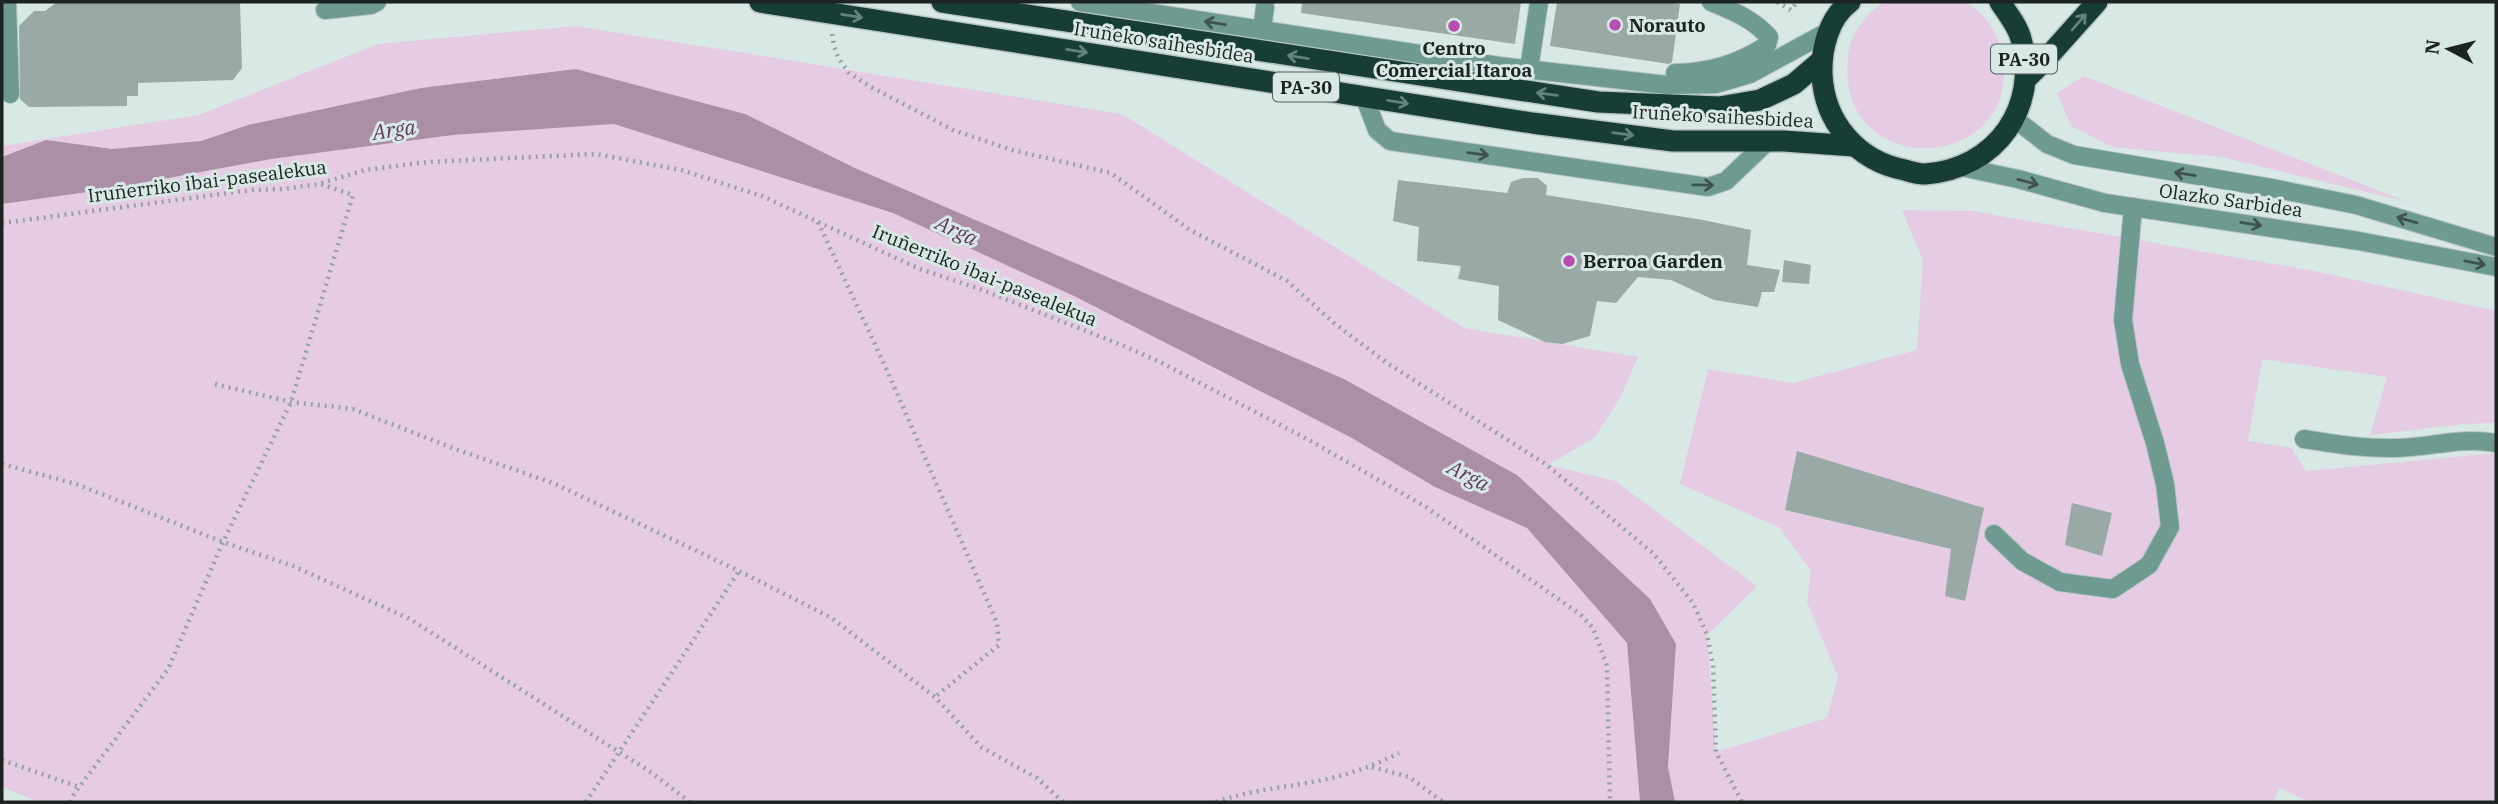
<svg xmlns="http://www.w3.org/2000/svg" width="2498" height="804" font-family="'IBM Plex Serif',serif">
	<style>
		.green { fill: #e5cbe3; fill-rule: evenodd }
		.water { fill: #aa8fa7 }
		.building { fill: #99a9a5 }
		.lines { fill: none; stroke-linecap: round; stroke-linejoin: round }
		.minor-casing { stroke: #b6c5c2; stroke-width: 20 }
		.highway-casing { stroke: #b6c5c2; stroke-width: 24 }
		.path { stroke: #95a2a0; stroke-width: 4.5; stroke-dasharray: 2 5; stroke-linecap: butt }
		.minor { stroke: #6f9a92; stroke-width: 18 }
		.highway { stroke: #183c36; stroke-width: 21 }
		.oneway { stroke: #64817c }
		.oneway2 { stroke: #3e534f }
		.poi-dot { fill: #b64eb2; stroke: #d7e8e5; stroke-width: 2.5 }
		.labels { text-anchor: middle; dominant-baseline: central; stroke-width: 6; stroke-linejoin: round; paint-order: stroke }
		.shield { fill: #d7e8e5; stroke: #555e5c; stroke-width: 2 }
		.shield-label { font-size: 18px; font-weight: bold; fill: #1d2322 }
		.poi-label { font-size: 19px; font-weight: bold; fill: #1d2322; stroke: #d7e8e5; text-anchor: start }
		.street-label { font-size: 19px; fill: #1d2322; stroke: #d7e8e5 }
		.water-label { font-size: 21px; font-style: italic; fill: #60395d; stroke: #d7e8e5 }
	</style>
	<rect width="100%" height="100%" fill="#d7e8e5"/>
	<g class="green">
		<path d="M 1885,2 L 1965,2 C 1991,17 2004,43 2004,72 C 2004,176 1835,176 1848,57 C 1850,35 1866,12 1885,2 Z"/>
		<path d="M 576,26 L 1122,114 L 1464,328 L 1638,357 L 1620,398 L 1595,437 L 1548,465 L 1615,481 L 1757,586 L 1707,635 L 1716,752 L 1827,718 L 1838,677 L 1807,602 L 1811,571 L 1780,528 L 1680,484 L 1708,369 L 1793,383 L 1917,350 L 1923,260 L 1902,210 L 1972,211 L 2314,271 L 2496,311 L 2496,423 L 2463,424 L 2370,435 L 2387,377 L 2262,359 L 2248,441 L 2291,448 L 2306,471 L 2496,453 L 2496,802 L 2310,802 L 2279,788 L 2273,802 L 1675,802 L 1668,767 L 1676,644 L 1517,475 L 1344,379 L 855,168 L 745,114 L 576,69 L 421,88 L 248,125 L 201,141 L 112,149 L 46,140 L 2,157 L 2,146 L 199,115 L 378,44 ZM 1797,452 L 1984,508 L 1965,600 L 1945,595 L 1951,549 L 1785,510 Z"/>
		<polygon points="2084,76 2408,202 2221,157 2112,147 2071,126 2057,93"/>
		<polygon points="614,124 894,213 1076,297 1350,437 1435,487 1527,528 1627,643 1640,802 39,802 2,787 2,204 109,189 271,159 453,135"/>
	</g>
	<polygon class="water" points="576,69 745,114 855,168 1344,379 1517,475 1650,599 1676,644 1668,767 1675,802 1640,802 1627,643 1527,528 1435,487 1350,437 1076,297 893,213 614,124 453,135 271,159 109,189 2,204 2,157 46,140 112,149 201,141 248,125 421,88"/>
	<g class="building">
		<polygon points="57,2 240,2 242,68 233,80 138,83 138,96 127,96 127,106 29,107 20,99 19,26 34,11 45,11"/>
		<polygon points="1302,2 1521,2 1515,44 1301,13"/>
		<polygon points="1557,2 1667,2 1680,4 1672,62 1669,64 1550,46"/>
		<polygon points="1523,178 1538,178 1547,186 1546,195 1703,220 1751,230 1747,265 1780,270 1774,292 1762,292 1758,307 1714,300 1671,280 1638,277 1616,303 1597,301 1590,336 1562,344 1545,342 1498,320 1499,286 1458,279 1461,266 1417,261 1419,227 1393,221 1398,180 1507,193 1511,182"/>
		<polygon points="1784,260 1811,265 1809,284 1782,282"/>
		<polygon points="1797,451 1984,508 1965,601 1945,596 1951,549 1785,510"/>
		<polygon points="2072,503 2112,513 2102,556 2065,545"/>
	</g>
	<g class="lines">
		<defs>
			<g id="minor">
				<polyline points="7,2 10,94"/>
				<polyline points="1080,2 1499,66 1667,85 1716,84 1750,74 1829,31"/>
				<polyline points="325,10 371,5 377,2"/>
				<polyline points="1262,30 1265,7"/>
				<polyline points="1529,69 1539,2"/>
				<path d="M 1675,73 C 1710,72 1738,64 1767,45 L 1769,37 C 1753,19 1733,11 1711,2"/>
				<polyline points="1364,96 1377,130 1390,141 1708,187 1726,181 1768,141"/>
				<polyline points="2015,119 2047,144 2074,155 2272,188 2356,205 2496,247"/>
				<polyline points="1961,167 2018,179 2105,203 2359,241 2496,267"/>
				<path d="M 2304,439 C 2336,444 2365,449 2397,448 C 2433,447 2460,437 2496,443"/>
				<polyline points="1994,534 2022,561 2060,582 2113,589 2149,565 2170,527 2165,484 2155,443 2130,364 2123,320 2133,207"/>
			</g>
			<g id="highway">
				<polyline points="760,2 1532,123 1673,141 1784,141 1854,146"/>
				<polyline points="942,2 1598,102 1719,107 1760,100 1794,84 1822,60"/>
				<path d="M 1850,2 C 1829,17 1821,49 1822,74 C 1824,122 1857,161 1905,170 C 1911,172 1919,174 1925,174 C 1996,169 2040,107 2021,39 C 2018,26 2007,13 2000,2"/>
				<polyline points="2027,78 2046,59 2097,2"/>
			</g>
		</defs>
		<use href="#minor" class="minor-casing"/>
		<use href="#highway" class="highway-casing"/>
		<g class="path">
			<polyline points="1777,2 1791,10 1797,2"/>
			<polyline points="832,34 834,46 839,59 849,73 869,86 953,130 1012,150 1111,173 1190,230 1287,281 1334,323 1387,363 1547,465 1653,553 1693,603 1707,635 1713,665 1716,752 1742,802"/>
			<polyline points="818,222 886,368 997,623 999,645 935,697"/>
			<polyline points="2,223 252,190 284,189 319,184 365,170 427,162 596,154 681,170 762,196 920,269 980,289 1124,346 1160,362 1307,439 1426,507 1580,614 1593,628 1607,666 1610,802"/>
			<polyline points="215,384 291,402 353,409 455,449 553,483 739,571 830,617 935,697 981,747 1037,778 1063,802"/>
			<polyline points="2,464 76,484 223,542 293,566 410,619 649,771 690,802"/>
			<polyline points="2,760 79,787"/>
			<polyline points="1372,767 1409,777 1443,802"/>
			<polyline points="70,802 74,794 168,669 223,542 291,402 353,195 321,184"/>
			<polyline points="586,802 739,571"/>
			<path d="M 1216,802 C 1247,791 1274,789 1306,783 C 1338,778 1370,768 1399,753"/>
		</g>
		<use href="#minor" class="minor"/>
		<use href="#highway" class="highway"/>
	</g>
	<defs><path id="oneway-shaft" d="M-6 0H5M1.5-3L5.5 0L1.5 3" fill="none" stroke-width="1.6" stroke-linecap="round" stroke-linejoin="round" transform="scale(1.75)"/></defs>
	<g class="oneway">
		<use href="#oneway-shaft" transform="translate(852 16) rotate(9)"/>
		<use href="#oneway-shaft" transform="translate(2079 22) rotate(-49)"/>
		<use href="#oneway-shaft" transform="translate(1077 51) rotate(9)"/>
		<use href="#oneway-shaft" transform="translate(1298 57) rotate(-171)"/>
		<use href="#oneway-shaft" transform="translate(1547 94) rotate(-172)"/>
		<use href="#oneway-shaft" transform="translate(1398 102) rotate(9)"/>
		<use href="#oneway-shaft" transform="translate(1623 134) rotate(7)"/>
	</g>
	<g class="oneway2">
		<use href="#oneway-shaft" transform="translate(1215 23) rotate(-171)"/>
		<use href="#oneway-shaft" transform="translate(1478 154) rotate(8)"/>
		<use href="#oneway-shaft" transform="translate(2185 174) rotate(-171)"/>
		<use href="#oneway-shaft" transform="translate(2028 182) rotate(15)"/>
		<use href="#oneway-shaft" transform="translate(1703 185) rotate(1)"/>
		<use href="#oneway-shaft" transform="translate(2407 220) rotate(-164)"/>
		<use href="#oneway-shaft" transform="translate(2251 224) rotate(9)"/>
		<use href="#oneway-shaft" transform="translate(2475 263) rotate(11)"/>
	</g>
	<g class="poi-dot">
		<circle cx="1615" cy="25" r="7"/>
		<circle cx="1454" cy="26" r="7"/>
		<circle cx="1569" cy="261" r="7"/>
	</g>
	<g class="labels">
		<g class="shield">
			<rect x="1991" y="44.5" width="66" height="29" rx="5"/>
			<rect x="1273" y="72.5" width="66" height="29" rx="5"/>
		</g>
		<g class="shield-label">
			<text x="2024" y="59">PA-30</text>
			<text x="1306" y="87">PA-30</text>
		</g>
		<g class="poi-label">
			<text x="1629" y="25">Norauto</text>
			<text x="1454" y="48" text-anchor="middle">Centro<tspan x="1454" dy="22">Comercial Itaroa</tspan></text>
			<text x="1583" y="261">Berroa Garden</text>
		</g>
		<g class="street-label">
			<text transform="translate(1164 42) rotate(9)">Iruñeko saihesbidea</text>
			<text transform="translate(1723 116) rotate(3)">Iruñeko saihesbidea</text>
			<text transform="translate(207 181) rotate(-7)">Iruñerriko ibai-pasealekua</text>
			<text transform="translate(2231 200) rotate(8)">Olazko Sarbidea</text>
			<text transform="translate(985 275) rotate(22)">Iruñerriko ibai-pasealekua</text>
		</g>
		<g class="water-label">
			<text transform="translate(394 129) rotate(-8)">Arga</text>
			<text transform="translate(957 230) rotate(25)">Arga</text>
			<text transform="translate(1469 475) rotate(27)">Arga</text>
		</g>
	</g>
	<rect width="2498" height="804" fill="none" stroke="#1d2322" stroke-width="7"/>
	<g transform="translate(2449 49) rotate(277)" stroke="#d7e8e5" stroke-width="5" paint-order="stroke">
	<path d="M0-5L12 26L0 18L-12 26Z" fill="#1d2322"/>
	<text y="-10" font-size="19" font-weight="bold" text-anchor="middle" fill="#1d2322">N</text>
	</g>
</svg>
